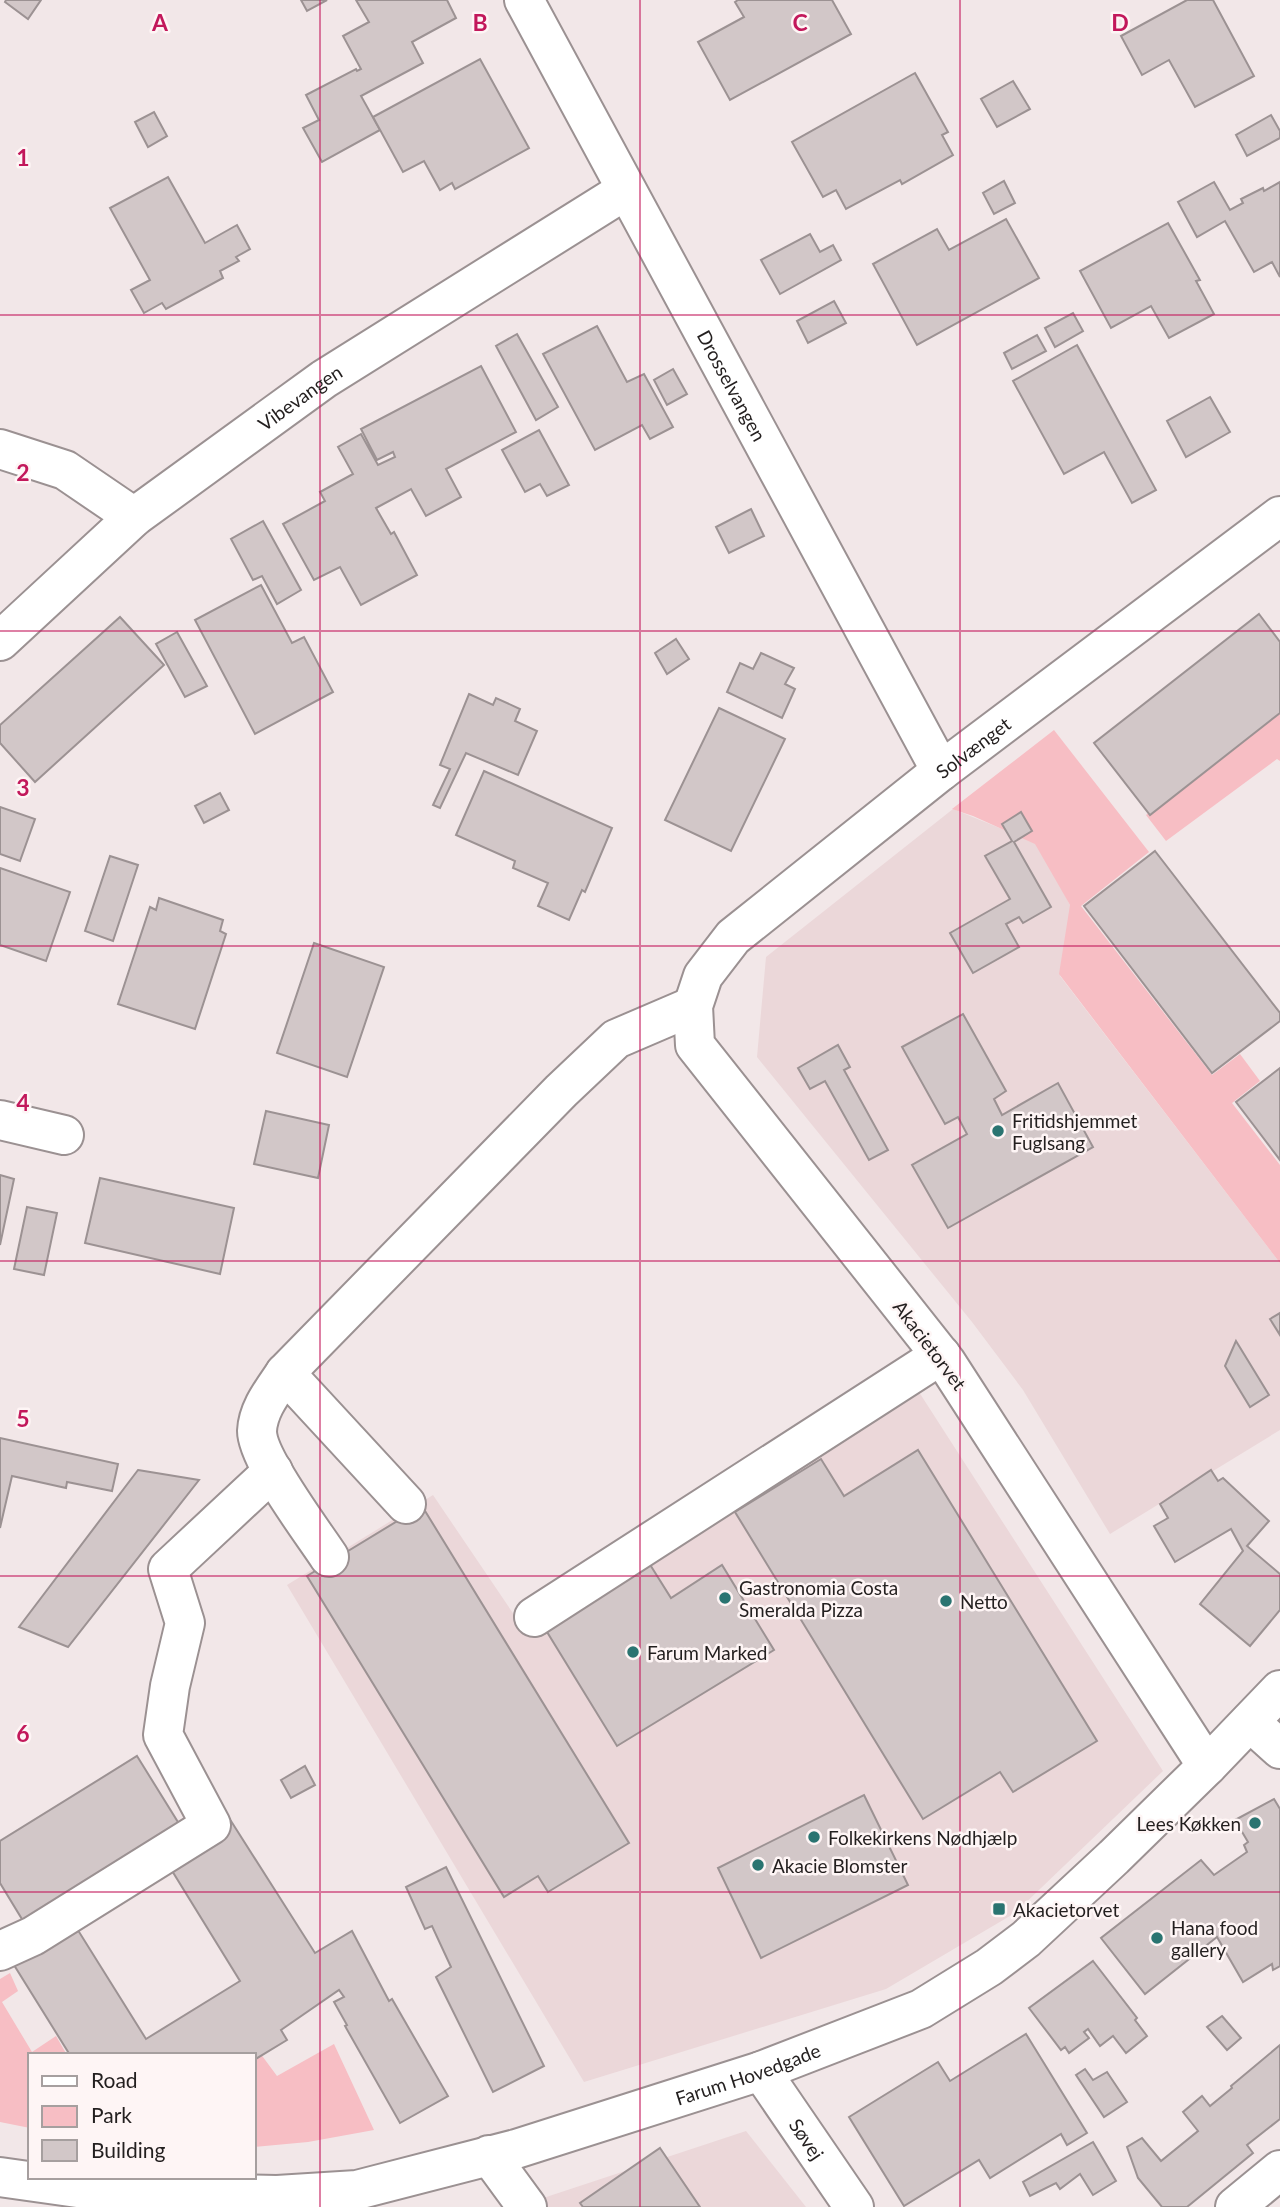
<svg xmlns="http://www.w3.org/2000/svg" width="1280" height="2207" font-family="Lato,sans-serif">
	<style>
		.built { fill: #ebd7d9 }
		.green { fill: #f7bec4 }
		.building { fill: #d2c7c8; stroke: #9c9293; stroke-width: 2 }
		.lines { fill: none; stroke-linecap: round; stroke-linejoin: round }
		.minor-casing { stroke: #9b9192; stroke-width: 42 }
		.minor { stroke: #fff; stroke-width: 38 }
		.grid { fill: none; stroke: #c2185b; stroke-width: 2; stroke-opacity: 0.55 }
		.poi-dot { fill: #2a7471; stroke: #fef5f5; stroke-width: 2.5 }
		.labels { text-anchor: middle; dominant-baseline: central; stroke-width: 5; stroke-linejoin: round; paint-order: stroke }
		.street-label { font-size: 19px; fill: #231f1f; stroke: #fef5f5 }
		.poi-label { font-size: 19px; fill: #231f1f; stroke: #fef5f5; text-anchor: start }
		.grid-label { font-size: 23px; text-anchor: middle; font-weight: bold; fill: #c2185b; stroke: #fef5f5; stroke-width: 5; stroke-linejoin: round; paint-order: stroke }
	</style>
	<rect width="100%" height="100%" fill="#f2e7e8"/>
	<g class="built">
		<polygon points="953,809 1039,844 1072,909 1060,976 1280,1263 1280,1430 1110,1534 1023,1390 972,1322 757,1057 766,957"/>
		<polygon points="917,1389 1163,1771 1015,1913 886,1989 584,2082 287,1585 433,1495 527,1634"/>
		<polygon points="746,2131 806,2207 516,2207"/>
	</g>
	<g class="green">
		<polygon points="1280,709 1280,761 1277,759 1166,841 1146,815"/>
		<polygon points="1054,730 1149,852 1081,906 1212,1075 1240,1054 1260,1081 1232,1103 1280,1165 1280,1263 1059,974 1070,905 1035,844 973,816 952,809"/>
		<polygon points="10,1973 18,1991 2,2002 32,2052 56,2036 67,2055 30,2055 30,2128 0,2122 0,1979"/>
		<polygon points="334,2044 374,2130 308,2142 254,2147 254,2057 260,2053 277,2076"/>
	</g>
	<g class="building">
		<polygon points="6,0 41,0 28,19 5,2"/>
		<polygon points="301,0 327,0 307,11"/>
		<polygon points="356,0 447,0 456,18 412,42 423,63 361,96 380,130 322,162 303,128 319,120 306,95 356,69 357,71 361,69 343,36 369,22"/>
		<polygon points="738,0 832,0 851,34 730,100 698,42 744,17 735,2"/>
		<polygon points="1187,0 1213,0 1254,76 1195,107 1169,60 1142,75 1121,36"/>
		<polygon points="480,59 529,148 455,189 452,183 440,190 424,161 403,172 373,117"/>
		<polygon points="915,73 948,132 942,135 953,155 902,184 900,180 846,209 836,190 823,197 792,142"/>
		<polygon points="1013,81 1030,109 997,127 981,99"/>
		<polygon points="154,112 167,136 148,147 135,122"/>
		<polygon points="1271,115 1280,131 1280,138 1247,156 1236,135"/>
		<polygon points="168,177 205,243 237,225 250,249 236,257 239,261 220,271 223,278 166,309 162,303 144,313 131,290 150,280 110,208"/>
		<polygon points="1004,181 1015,203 994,214 983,193"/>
		<polygon points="1214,182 1230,210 1243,203 1241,199 1263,188 1264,191 1280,182 1280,277 1272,262 1254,272 1225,221 1197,237 1178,202"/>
		<polygon points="1006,219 1039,278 917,345 873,264 937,229 949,250"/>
		<polygon points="1168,223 1200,280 1196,281 1214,314 1169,338 1151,306 1111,328 1080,271"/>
		<polygon points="810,234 820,252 833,245 841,260 780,294 761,260"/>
		<polygon points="834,301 846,323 808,343 797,321"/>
		<polygon points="1073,313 1083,331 1055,347 1045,328"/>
		<polygon points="597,326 627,382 644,374 673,427 650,439 642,425 595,450 543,354"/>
		<polygon points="517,334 558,407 536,420 496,346"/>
		<polygon points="1037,335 1046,351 1012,369 1004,353"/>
		<polygon points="1077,345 1156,490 1132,503 1104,452 1064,474 1013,381"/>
		<polygon points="481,366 516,432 446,469 461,497 426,516 411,489 376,508 391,534 394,532 417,575 361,605 340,567 314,580 283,524 325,501 320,492 353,474 338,447 361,434 378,465 395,457 393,452 377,460 361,429"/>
		<polygon points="673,369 687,394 667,405 654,380"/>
		<polygon points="1210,397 1230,432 1186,457 1167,421"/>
		<polygon points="539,430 569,485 547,496 540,484 525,492 502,450"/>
		<polygon points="751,509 764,536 729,553 716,527"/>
		<polygon points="263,521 301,590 277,604 262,576 253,580 231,539"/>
		<polygon points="261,585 292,643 304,637 333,692 255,734 195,620"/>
		<polygon points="1259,614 1280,642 1280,713 1150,815 1094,743"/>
		<polygon points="120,617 164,665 35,782 0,743 0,725"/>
		<polygon points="177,632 207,686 185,697 156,644"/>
		<polygon points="676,639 689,659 667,674 655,653"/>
		<polygon points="761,653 794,668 785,684 795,689 782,718 727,692 740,663 753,669"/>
		<polygon points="469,694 493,705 496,698 520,709 515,721 537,731 518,775 466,753 440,808 433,805 450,769 440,765"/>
		<polygon points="719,708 785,739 731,851 665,820"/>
		<polygon points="484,771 612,828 585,892 582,890 569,920 538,906 548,883 513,868 515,861 456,835"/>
		<polygon points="220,793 229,810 204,823 195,806"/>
		<polygon points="0,807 35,819 20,861 0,854"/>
		<polygon points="1021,812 1032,831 1014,842 1051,907 1023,923 1019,917 1006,924 1019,947 973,973 950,933 1010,899 985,856 1012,841 1002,824"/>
		<polygon points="1155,851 1280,1013 1280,1021 1212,1073 1084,906"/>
		<polygon points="110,856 138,865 113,941 85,931"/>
		<polygon points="0,868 70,892 46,961 0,945"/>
		<polygon points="159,898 223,920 220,931 226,934 195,1029 118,1004 150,907 156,910"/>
		<polygon points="314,943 384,967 347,1077 277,1053"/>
		<polygon points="963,1014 1006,1091 994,1099 1002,1115 1058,1083 1093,1147 948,1228 912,1165 967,1134 958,1117 945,1124 902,1047"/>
		<polygon points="838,1045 850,1067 844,1070 888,1150 869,1160 825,1081 810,1089 798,1068"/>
		<polygon points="1280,1068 1280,1160 1236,1102"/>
		<polygon points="266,1111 329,1125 318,1178 254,1164"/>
		<polygon points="0,1175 14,1179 0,1245"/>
		<polygon points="100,1178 234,1208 220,1274 85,1243"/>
		<polygon points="27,1207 57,1213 44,1275 14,1269"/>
		<polygon points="1280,1313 1280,1335 1270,1319"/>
		<polygon points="1236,1341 1269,1395 1250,1407 1225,1366"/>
		<polygon points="0,1438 118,1464 112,1491 67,1482 66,1488 12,1476 0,1528"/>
		<polygon points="918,1450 1097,1741 1013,1792 1000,1772 923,1819 735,1512 821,1459 844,1496"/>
		<polygon points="138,1470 199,1480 68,1647 19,1627"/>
		<polygon points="1211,1470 1218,1481 1223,1478 1269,1521 1247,1546 1280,1574 1280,1610 1250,1646 1200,1604 1243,1551 1231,1529 1175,1562 1154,1526 1168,1518 1160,1504"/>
		<polygon points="422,1506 629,1843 548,1892 538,1876 504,1897 307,1576"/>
		<polygon points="649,1563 671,1598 722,1565 774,1650 617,1746 544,1627"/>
		<polygon points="137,1756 181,1827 25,1924 0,1883 0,1841"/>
		<polygon points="305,1766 315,1785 291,1798 281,1780"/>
		<polygon points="864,1795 908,1885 761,1958 718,1868"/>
		<polygon points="1274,1799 1280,1809 1280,1966 1273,1970 1272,1964 1243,1982 1217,1937 1145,1994 1101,1938 1201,1860 1214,1875 1247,1852 1244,1845 1248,1842 1235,1820"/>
		<polygon points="231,1821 315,1953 352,1931 389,2001 392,1999 448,2096 400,2123 345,2026 347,2025 334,2002 344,1997 339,1990 281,2030 287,2040 254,2060 254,2055 70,2055 14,1965 76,1927 146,2039 240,1981 166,1861"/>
		<polygon points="446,1867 544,2066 493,2092 436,1977 451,1967 432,1926 425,1929 406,1887"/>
		<polygon points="1093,1961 1137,2018 1135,2020 1147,2036 1126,2053 1113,2036 1100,2046 1088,2029 1084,2032 1089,2038 1069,2053 1065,2047 1061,2050 1029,2008"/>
		<polygon points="1222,2016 1241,2038 1227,2050 1207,2027"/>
		<polygon points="1026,2034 1087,2133 1067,2145 1061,2134 990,2178 979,2160 904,2206 849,2117 938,2062 950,2081"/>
		<polygon points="1280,2045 1280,2119 1247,2145 1253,2153 1187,2207 1162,2207 1138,2178 1127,2147 1142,2138 1161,2161 1198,2131 1183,2112 1202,2096 1210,2106 1232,2088 1231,2086"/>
		<polygon points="1085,2069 1093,2080 1107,2072 1127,2102 1104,2117 1076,2075"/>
		<polygon points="1093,2142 1116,2181 1093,2195 1080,2174 1060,2189 1056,2183 1030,2196 1023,2182"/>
		<polygon points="660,2148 700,2207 583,2207 580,2203"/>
	</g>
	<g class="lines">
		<defs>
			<g id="minor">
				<path id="s1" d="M 524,0 L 941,771"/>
				<polyline points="0,449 65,470 134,517"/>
				<path id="s2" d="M 0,641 L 134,517 L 324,379 L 626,190"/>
				<polyline points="0,1120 64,1135"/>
				<polyline points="285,1373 406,1504"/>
				<path d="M 329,1557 C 312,1531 257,1459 257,1431 C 258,1409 273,1391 285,1373 L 561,1091 L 616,1039 L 693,1006"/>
				<polyline points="534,1617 941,1355"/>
				<polyline points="1250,1722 1280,1749"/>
				<path id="s3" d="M 1207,1766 L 946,1362 L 695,1045 L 693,1006 L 703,976 L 733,937 L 941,771 L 1280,516"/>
				<polyline points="0,1951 33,1936 211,1825 163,1735 170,1686 185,1623 168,1569 273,1471"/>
				<path id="s4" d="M 761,2071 L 854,2207"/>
				<polyline points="489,2155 527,2207"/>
				<path id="s5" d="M 0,2177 L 99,2191 L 277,2195 L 357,2190 L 516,2149 L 761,2071 L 921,2009 L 989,1967 L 1026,1939 L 1114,1857 L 1207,1766 L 1280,1690"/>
				<polyline points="1235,2207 1280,2170"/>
			</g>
		</defs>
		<use href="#minor" class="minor-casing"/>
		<use href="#minor" class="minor"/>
	</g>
	<path class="grid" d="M 320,0 L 320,2207M 640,0 L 640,2207M 960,0 L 960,2207M 0,315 L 1280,315M 0,631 L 1280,631M 0,946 L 1280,946M 0,1261 L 1280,1261M 0,1576 L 1280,1576M 0,1892 L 1280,1892"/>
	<g class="poi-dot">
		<circle cx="998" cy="1131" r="7"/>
		<circle cx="725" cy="1598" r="7"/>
		<circle cx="946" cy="1601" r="7"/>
		<circle cx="633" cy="1652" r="7"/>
		<circle cx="1255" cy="1823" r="7"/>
		<circle cx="814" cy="1837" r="7"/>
		<circle cx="758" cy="1865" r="7"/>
		<rect x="992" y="1902" width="14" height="14" rx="3.5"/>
		<circle cx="1157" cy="1938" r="7"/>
	</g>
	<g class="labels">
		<g class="street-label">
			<text stroke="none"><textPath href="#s1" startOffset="438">Drosselvangen</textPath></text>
			<text stroke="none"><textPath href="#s2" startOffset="387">Vibevangen</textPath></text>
			<text stroke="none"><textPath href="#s3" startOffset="1311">Solvænget</textPath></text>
			<text transform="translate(930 1345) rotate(53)">Akacietorvet</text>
			<text stroke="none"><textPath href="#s5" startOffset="766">Farum Hovedgade</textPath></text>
			<text stroke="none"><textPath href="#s4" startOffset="82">Søvej</textPath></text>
		</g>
		<g class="poi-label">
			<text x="1012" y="1120">Fritidshjemmet<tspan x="1012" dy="22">Fuglsang</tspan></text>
			<text x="739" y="1587">Gastronomia Costa<tspan x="739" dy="22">Smeralda Pizza</tspan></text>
			<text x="960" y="1601">Netto</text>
			<text x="647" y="1652">Farum Marked</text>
			<text x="1241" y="1823" text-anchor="end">Lees Køkken</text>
			<text x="828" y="1837">Folkekirkens Nødhjælp</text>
			<text x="772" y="1865">Akacie Blomster</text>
			<text x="1013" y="1909">Akacietorvet</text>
			<text x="1171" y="1927">Hana food<tspan x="1171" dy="22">gallery</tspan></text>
		</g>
	</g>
	<g class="grid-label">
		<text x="160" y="31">A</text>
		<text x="480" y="31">B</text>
		<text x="800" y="31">C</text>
		<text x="1120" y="31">D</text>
		<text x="23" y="166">1</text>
		<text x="23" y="481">2</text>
		<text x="23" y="796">3</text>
		<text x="23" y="1111">4</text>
		<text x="23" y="1427">5</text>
		<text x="23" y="1742">6</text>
	</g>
	<rect x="28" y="2053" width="228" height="126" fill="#fef5f5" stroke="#a69f9f" stroke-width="2"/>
	<rect x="42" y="2076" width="35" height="10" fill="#ffffff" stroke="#a69f9f" stroke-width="2"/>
	<text x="91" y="2088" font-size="21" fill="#231f1f">Road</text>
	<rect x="42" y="2106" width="35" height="21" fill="#f7bec4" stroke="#a69f9f" stroke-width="2"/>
	<text x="91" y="2123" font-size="21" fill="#231f1f">Park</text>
	<rect x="42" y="2140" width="35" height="21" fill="#d2c7c8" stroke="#a69f9f" stroke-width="2"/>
	<text x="91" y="2158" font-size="21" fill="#231f1f">Building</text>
</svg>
